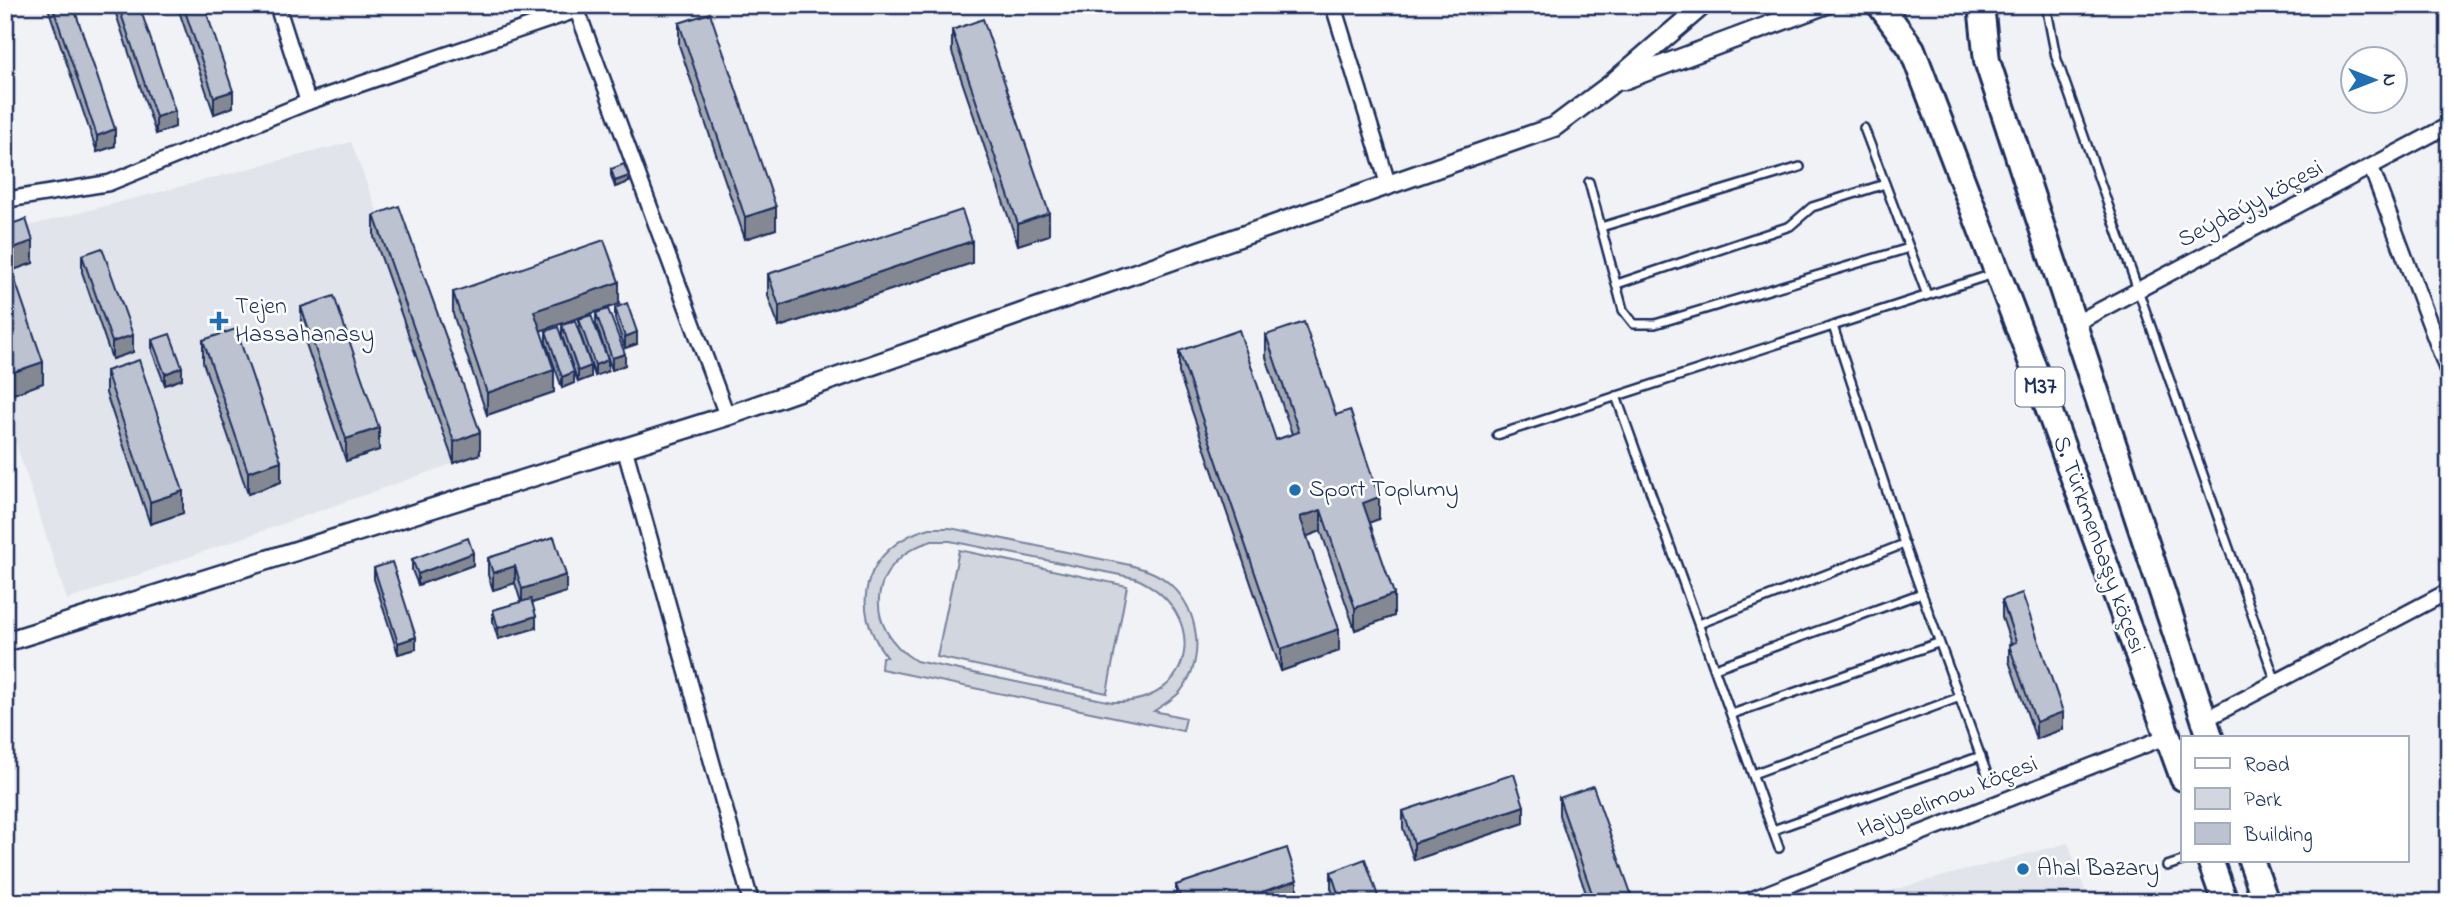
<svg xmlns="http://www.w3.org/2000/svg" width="2454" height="907" font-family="'Indie Flower',sans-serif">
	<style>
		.built { fill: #e1e4ea }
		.green { fill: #d2d6df; stroke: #76829e; stroke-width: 2; fill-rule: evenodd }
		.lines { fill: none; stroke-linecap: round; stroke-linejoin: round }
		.service-casing { stroke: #1b2f5e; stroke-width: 12 }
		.minor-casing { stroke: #1b2f5e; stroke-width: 19 }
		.tertiary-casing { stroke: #1b2f5e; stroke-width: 23 }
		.trunk-casing { stroke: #1b2f5e; stroke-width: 30 }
		.service { stroke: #fff; stroke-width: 7 }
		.minor { stroke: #fff; stroke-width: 14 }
		.tertiary { stroke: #fff; stroke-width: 18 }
		.trunk { stroke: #fff; stroke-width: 24 }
		.wall { fill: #a2a7b3; stroke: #1b2f5e; stroke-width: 2 }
		.shaded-wall { fill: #848892; stroke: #1b2f5e; stroke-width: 2 }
		.building { fill: #bcc2d0; stroke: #1b2f5e; stroke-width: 2 }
		.poi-dot { fill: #1f6fb2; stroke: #fff; stroke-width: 2.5 }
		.labels { text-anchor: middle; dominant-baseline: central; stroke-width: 5; stroke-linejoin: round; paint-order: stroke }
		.shield { fill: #fff; stroke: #5f6d8e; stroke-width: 2 }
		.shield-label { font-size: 23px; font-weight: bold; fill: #1b2f5e }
		.street-label { font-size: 24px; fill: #1b2f5e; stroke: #fff }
		.poi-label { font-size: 24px; fill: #1b2f5e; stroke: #fff; text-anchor: start }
	</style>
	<rect width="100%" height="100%" fill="#f1f2f5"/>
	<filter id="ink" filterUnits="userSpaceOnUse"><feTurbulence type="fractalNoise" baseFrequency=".0143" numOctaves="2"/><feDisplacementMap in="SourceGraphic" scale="14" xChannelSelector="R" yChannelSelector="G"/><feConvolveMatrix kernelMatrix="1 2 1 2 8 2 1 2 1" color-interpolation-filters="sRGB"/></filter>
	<g filter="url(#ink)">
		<g class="built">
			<polygon points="351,142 385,232 399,228 480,454 67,600 5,410 5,232"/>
			<polygon points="2068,843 2089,902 1847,902"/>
		</g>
		<g class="green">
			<path d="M 930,528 L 950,528 L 1130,565 C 1144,569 1158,573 1169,583 C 1200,610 1206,660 1180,692 C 1172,700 1163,705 1154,711 L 1186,718 L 1183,731 L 881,669 L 882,657 L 887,657 C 846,606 866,545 930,528 ZM 932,541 L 950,541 L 1135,578 C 1210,610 1198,705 1112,702 L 916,661 C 860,627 869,559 932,541 Z"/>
			<polygon points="959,550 1127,586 1107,693 937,657"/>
		</g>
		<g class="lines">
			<defs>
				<g id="service">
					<polyline points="2046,5 2056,57 2276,682"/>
					<polyline points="1864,128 1927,295"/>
					<polyline points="1589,182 1623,310 1634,324 1655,324 1909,248"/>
					<polyline points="1601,227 1800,167"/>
					<polyline points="1617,284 1790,226 1812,207 1885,184"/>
					<polyline points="1833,326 1904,544 1987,774"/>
					<polyline points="1616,396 1779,848"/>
					<polyline points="1497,435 1993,274"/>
					<polyline points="1699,624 1904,544"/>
					<polyline points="1715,668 1922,593"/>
					<polyline points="1732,714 1938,643"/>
					<polyline points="1753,774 1960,697"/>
					<polyline points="1773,830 1981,756"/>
					<polyline points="2167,866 2185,860"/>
				</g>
				<g id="minor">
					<polyline points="277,5 308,102 577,10 727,416"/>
					<polyline points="1333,5 1389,187"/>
					<polyline points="2371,167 2449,375"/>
					<polyline points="5,200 109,183 308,102"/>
					<polyline points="2074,324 2449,125"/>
					<polyline points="625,450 751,902"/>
					<polyline points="2204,720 2449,591"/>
					<polyline points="1745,902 2168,736"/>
				</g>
				<g id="tertiary">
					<polyline points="1623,80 1824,5"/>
					<polyline points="5,642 727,416 1554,127 1610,85 1703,5"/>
				</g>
				<g id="trunk">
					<polyline points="1880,5 1912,49 2026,347 2183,778"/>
					<polyline points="1981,5 1987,61 2210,737"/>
					<polyline points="2210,860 2225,902"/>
					<polyline points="2251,860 2266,902"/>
				</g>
			</defs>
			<use href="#service" class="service-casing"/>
			<use href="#minor" class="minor-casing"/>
			<use href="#tertiary" class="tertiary-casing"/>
			<use href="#trunk" class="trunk-casing"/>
			<use href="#service" class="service"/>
			<use href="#minor" class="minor"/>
			<use href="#tertiary" class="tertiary"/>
			<use href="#trunk" class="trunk"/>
		</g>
		<g class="wall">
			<polygon points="47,5 73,5 115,146 97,152"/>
			<polygon points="113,5 139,5 175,127 156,134"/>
			<polygon points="177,5 204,5 233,107 214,114"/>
			<polygon points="679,23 776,229 745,239 679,45"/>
			<polygon points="952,30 1049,235 1018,245 952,52"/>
			<polygon points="611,169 629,182 615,187 611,175"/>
			<polygon points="374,215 480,454 454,463 374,237"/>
			<polygon points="5,226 33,263 12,270 43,383 8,396 5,389"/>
			<polygon points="82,255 133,352 112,359 82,272"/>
			<polygon points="972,263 779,327 768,296 768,274"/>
			<polygon points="453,292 619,304 540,330 554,392 487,415 453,314"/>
			<polygon points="301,307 379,450 346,461 301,329"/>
			<polygon points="615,308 637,344 625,348 615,319"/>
			<polygon points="596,313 625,365 612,370 596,324"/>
			<polygon points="579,319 608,371 595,376 579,330"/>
			<polygon points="562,325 591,377 578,382 562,336"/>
			<polygon points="546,331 574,383 562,388 546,342"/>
			<polygon points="1266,335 1336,415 1379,519 1370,522 1394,616 1355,630 1321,531 1307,536 1339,651 1281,671 1179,373 1179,351 1276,440 1292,434 1266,357"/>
			<polygon points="152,340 182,379 165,385 152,351"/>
			<polygon points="203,340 281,482 248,494 203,362"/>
			<polygon points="106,371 183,513 150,524 106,393"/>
			<polygon points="554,537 566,592 532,603 536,628 498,639 493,622 493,610 521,602 515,583 493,590 488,575 488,558"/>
			<polygon points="412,559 473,565 418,585 412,570"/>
			<polygon points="374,568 416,649 398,654 374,579"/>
			<polygon points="2002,600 2063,729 2036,739 2009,661 2009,645 2011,644 2002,617"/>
			<polygon points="1559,798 1633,902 1589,902 1559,815"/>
			<polygon points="1403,811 1524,823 1414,860 1403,828"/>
			<polygon points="1331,872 1380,902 1336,902 1331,888"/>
			<polygon points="1176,885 1297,897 1282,902 1176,902"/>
		</g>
		<g class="shaded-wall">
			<polygon points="233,91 233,107 214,114 214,97"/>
			<polygon points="175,111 175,127 156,134 156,117"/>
			<polygon points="115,129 115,146 97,152 97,136"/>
			<polygon points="629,176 629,182 615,187 615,181"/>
			<polygon points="776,207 776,229 745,239 745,217"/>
			<polygon points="1049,213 1049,235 1018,245 1018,224"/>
			<polygon points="33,241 33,263 5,273 5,251"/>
			<polygon points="972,241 972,263 779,327 779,306"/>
			<polygon points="619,282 619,304 534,333 534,311"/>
			<polygon points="637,332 637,344 625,348 625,337"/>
			<polygon points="133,335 133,352 112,359 112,342"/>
			<polygon points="625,354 625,365 612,370 612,358"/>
			<polygon points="608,360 608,371 595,376 595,365"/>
			<polygon points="43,362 43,383 8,396 8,374"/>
			<polygon points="591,366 591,377 578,382 578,371"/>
			<polygon points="182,367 182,379 165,385 165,374"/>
			<polygon points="554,370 554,392 487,415 487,393"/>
			<polygon points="574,372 574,383 562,388 562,377"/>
			<polygon points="379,428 379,450 346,461 346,439"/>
			<polygon points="480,432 480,454 454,463 454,442"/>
			<polygon points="281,461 281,482 248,494 248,472"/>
			<polygon points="183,491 183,513 150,524 150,502"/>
			<polygon points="1379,497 1379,519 1363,525 1363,503"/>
			<polygon points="1321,510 1321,531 1300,539 1300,517"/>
			<polygon points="473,553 473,565 418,585 418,574"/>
			<polygon points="515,566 515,583 493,590 493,573"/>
			<polygon points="8,571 8,588 5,588 5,572"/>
			<polygon points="566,575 566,592 522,606 522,589"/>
			<polygon points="1394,594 1394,616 1355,630 1355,608"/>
			<polygon points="536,616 536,628 498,639 498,628"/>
			<polygon points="1339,629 1339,651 1281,671 1281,649"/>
			<polygon points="416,637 416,649 398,654 398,643"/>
			<polygon points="2063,712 2063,729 2036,739 2036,722"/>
			<polygon points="1524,806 1524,823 1414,860 1414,843"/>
			<polygon points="1297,880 1297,897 1282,902 1232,902"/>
		</g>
		<g class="building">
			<polygon points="52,5 73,5 115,129 97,136"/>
			<polygon points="118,5 139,5 175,111 156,117"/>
			<polygon points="183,5 204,5 233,91 214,97"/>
			<polygon points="710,13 776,207 745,217 679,23"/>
			<polygon points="983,19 1049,213 1018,224 952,30"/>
			<polygon points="624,164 629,176 615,181 611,169"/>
			<polygon points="399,206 480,432 454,442 374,215"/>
			<polygon points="962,210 972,241 779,306 768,274"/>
			<polygon points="26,219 33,241 5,251 5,226"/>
			<polygon points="604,240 619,282 534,311 554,370 487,393 453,292"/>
			<polygon points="102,248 133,335 112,342 82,255"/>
			<polygon points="5,251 43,362 8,374 5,367"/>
			<polygon points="334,296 379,428 346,439 301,307"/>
			<polygon points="627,303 637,332 625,337 615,308"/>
			<polygon points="608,309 625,354 612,358 596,313"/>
			<polygon points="591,315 608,360 595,365 579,319"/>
			<polygon points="575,321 591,366 578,371 562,325"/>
			<polygon points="1304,322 1336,415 1350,410 1379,497 1363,503 1394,594 1355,608 1321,510 1300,517 1339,629 1281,649 1179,351 1239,330 1276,440 1299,432 1266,335"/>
			<polygon points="558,327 574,372 562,377 546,331"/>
			<polygon points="236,329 281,461 248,472 203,340"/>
			<polygon points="170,334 182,367 165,374 152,340"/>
			<polygon points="139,360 183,491 150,502 106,371"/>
			<polygon points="554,537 566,575 522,589 515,566 493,573 488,558"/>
			<polygon points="468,538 473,553 418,574 412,559"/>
			<polygon points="392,562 416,637 398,643 374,568"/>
			<polygon points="2022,593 2063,712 2036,722 2009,645 2016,642 2002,600"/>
			<polygon points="531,599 536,616 498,628 493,610"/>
			<polygon points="1514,774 1524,806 1414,843 1403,811"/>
			<polygon points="1593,786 1633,899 1624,902 1595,902 1559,798"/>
			<polygon points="1287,848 1297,880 1232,902 1182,902 1176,885"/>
			<polygon points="1365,859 1380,902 1341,902 1331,872"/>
		</g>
	</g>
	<g class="poi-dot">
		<path d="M215.5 310.5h7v7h7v7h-7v7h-7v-7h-7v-7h7z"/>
		<circle cx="1295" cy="490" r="7"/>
		<circle cx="2023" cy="869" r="7"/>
	</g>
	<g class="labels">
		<rect class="shield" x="2015.5" y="367.5" width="49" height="39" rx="5"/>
		<g class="shield-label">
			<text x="2040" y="387">M37</text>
		</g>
		<g class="street-label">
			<text transform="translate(2251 205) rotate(-28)">Seýdaýy köçesi</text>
			<text transform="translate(2098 545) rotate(70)">S. Türkmenbaşy köçesi</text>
			<text transform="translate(1948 798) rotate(-21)">Hajyselimow köçesi</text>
		</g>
		<g class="poi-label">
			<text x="235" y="307">Tejen<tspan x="235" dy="28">Hassahanasy</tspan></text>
			<text x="1309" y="490">Sport Toplumy</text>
			<text x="2037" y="869">Ahal Bazary</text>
		</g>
	</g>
	<rect width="2454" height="907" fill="none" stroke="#fff" stroke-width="28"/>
	<rect x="14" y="14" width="2426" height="879" fill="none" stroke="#1b2f5e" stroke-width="2.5" filter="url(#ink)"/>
	<rect x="2181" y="736" width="228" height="126" fill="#ffffff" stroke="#a4acbf" stroke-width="2"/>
	<rect x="2195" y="758" width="35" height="10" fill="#ffffff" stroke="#a4acbf" stroke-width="2"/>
	<text x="2244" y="771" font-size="21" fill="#1b2f5e">Road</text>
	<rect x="2195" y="788" width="35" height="21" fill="#d2d6df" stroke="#a4acbf" stroke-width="2"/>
	<text x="2244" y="806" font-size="21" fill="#1b2f5e">Park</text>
	<rect x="2195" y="823" width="35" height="21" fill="#bcc2d0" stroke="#a4acbf" stroke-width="2"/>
	<text x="2244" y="841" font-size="21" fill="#1b2f5e">Building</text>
	<g transform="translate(2374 80) rotate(90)"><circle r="33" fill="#ffffff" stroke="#a4acbf" stroke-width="2"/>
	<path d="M0-5L12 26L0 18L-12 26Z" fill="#1f6fb2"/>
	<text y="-10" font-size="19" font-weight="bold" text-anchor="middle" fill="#1b2f5e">N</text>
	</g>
</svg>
